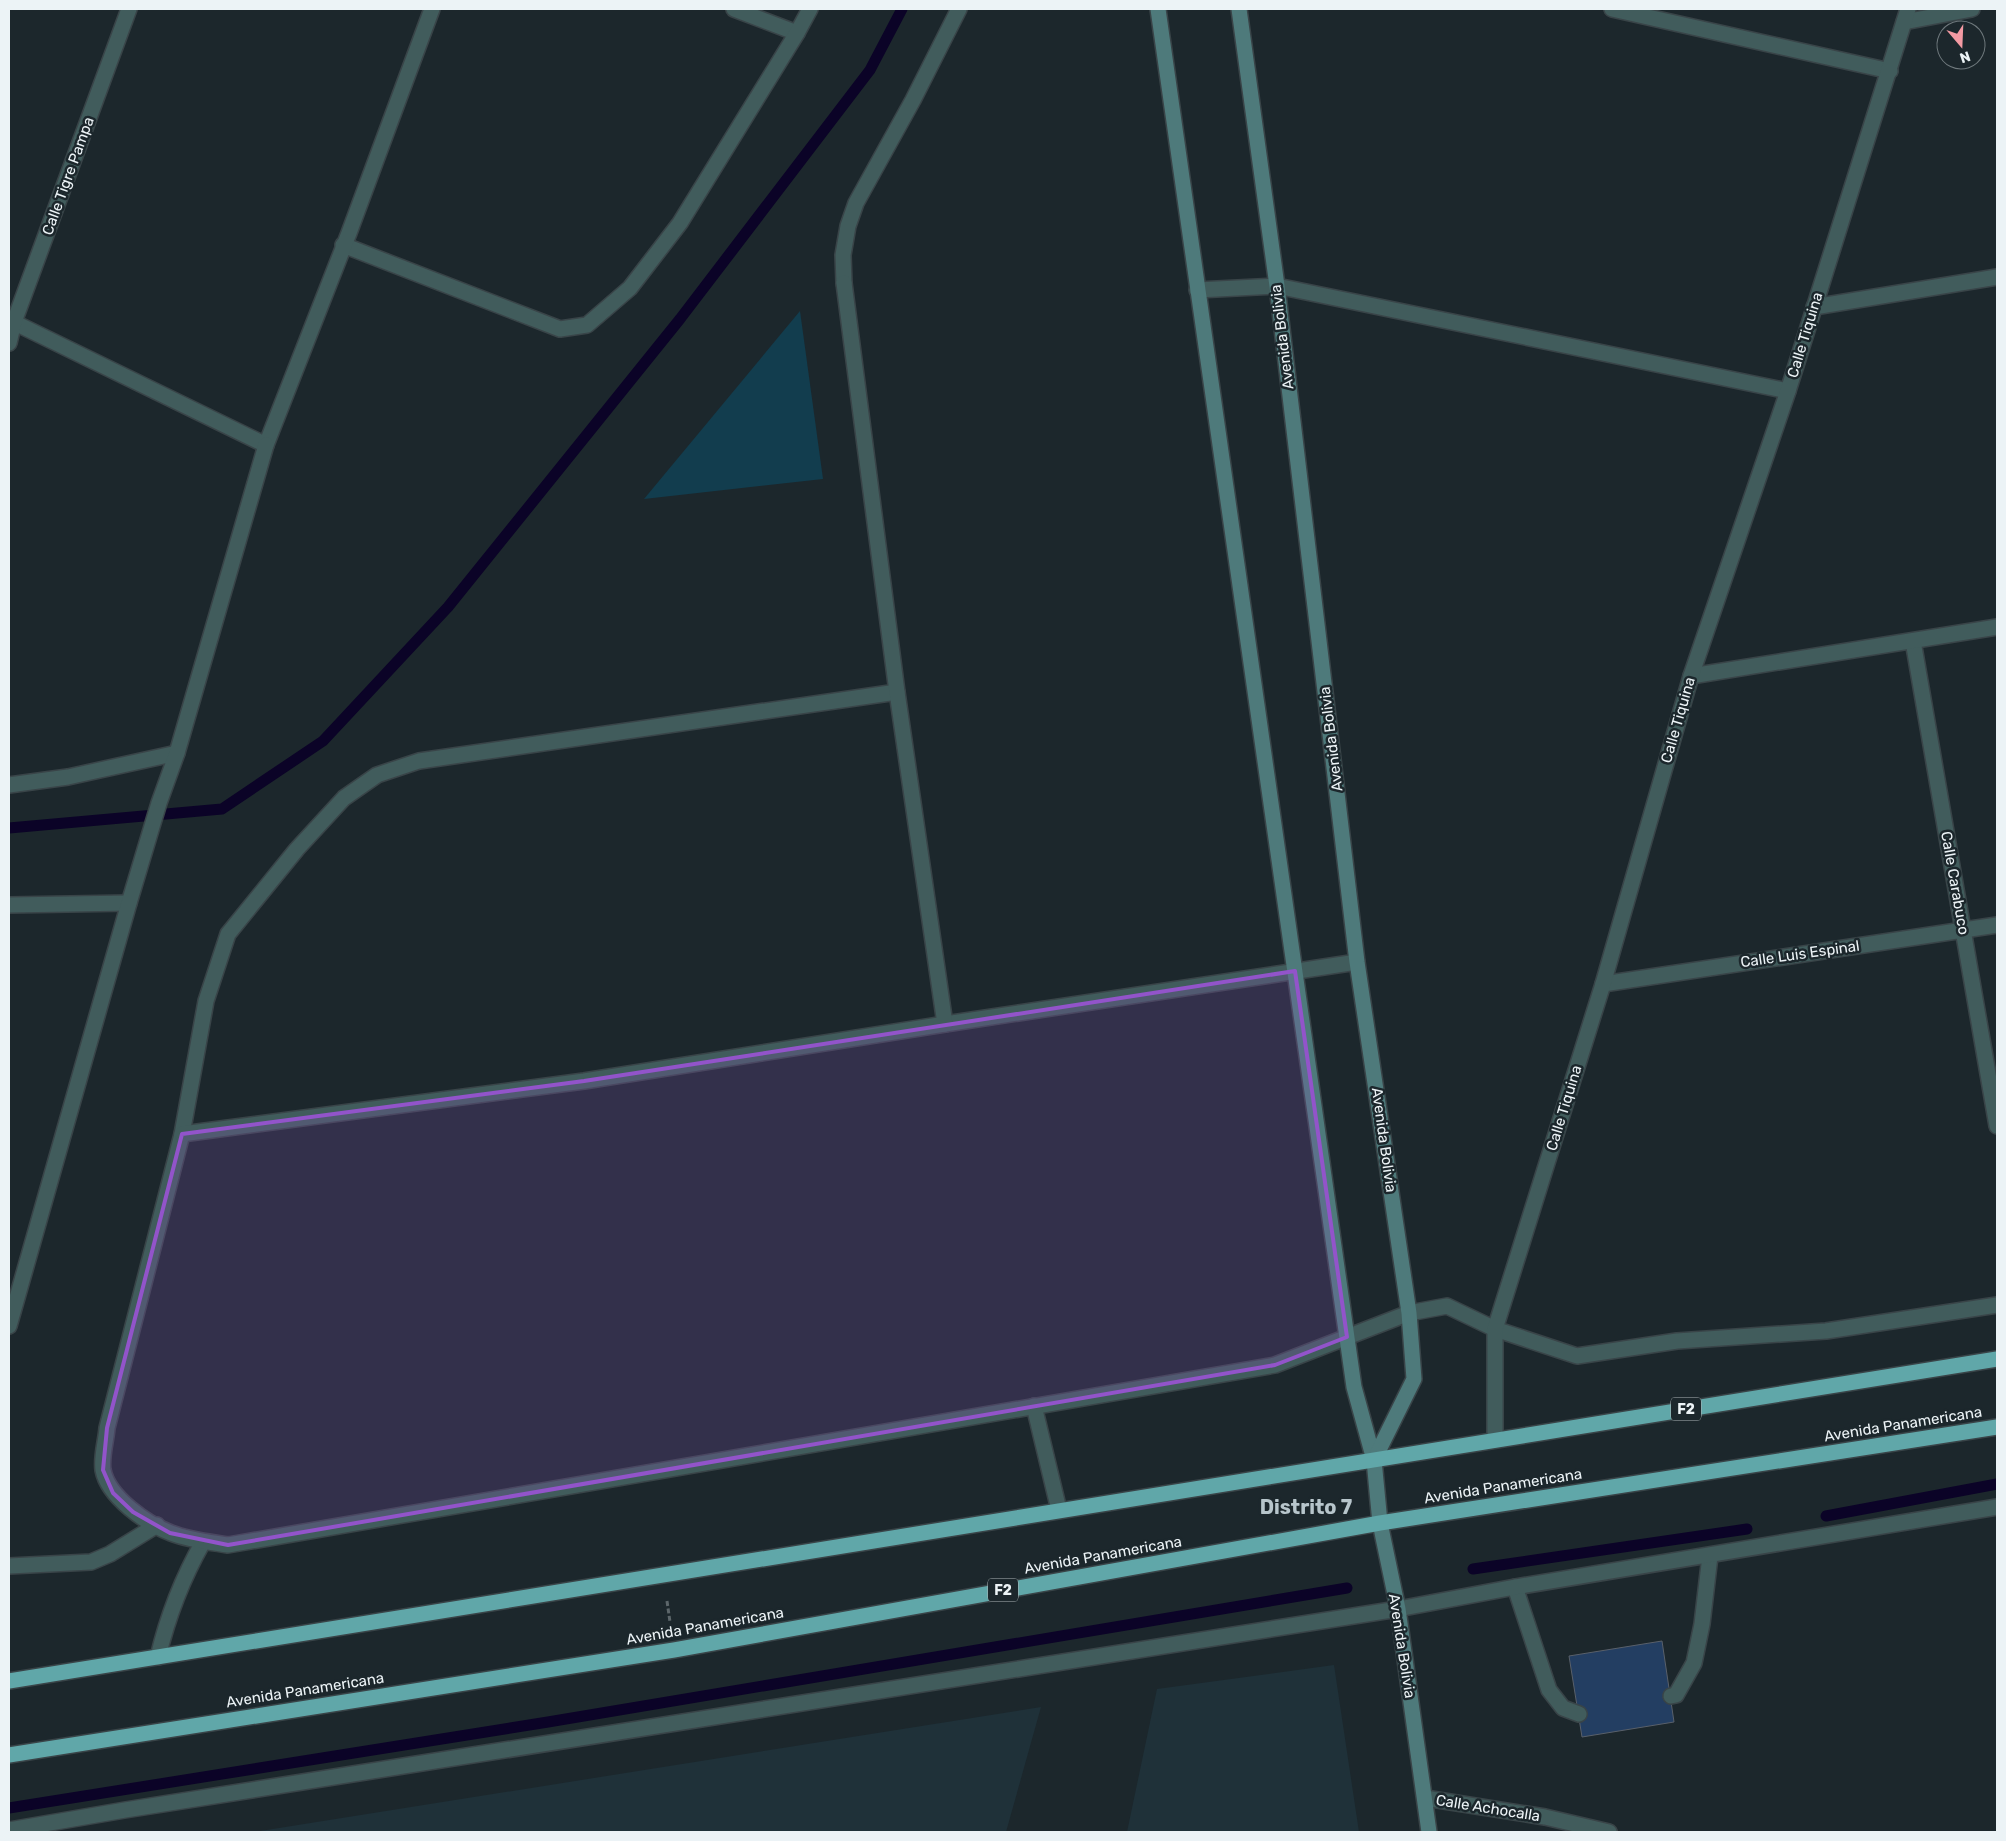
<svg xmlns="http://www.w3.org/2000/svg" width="2006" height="1841" font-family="Rubik,sans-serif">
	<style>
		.built { fill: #1f3139 }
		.green { fill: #123d4e }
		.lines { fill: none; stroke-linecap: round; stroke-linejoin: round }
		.stream { stroke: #0b0327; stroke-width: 11 }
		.building { fill: #233e62; stroke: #59606a }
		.lane-casing { stroke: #394448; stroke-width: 18 }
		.street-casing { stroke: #394448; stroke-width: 18 }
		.secondary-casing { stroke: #394448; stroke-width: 18 }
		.highway-casing { stroke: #394448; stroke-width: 18 }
		.path { stroke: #5c666a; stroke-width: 3; stroke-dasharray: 5 2.5; stroke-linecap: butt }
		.lane { stroke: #415c5c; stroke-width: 15 }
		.street { stroke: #415c5c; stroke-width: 15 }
		.secondary { stroke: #4e7a7b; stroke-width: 15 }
		.highway { stroke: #60a7a9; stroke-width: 15 }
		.marked { fill: #9254ca; fill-opacity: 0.2; stroke: #9254ca; stroke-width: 4; stroke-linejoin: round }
		.labels { text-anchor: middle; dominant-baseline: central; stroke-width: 5; stroke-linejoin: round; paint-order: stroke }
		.shield { fill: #1c272c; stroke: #aeb6b9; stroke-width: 1 }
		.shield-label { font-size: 14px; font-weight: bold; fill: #ecf3f6 }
		.street-label { font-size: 15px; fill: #ecf3f6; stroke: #1c272c }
		.district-label { font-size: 20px; font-weight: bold; fill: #b7c5cb; stroke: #1c272c }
	</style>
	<rect width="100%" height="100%" fill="#1c272c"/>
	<g class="built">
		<polygon points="1334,1665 1359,1832 1127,1832 1157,1689"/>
		<polygon points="1041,1707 1006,1832 254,1832"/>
	</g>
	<polygon class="green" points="800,311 823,479 644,499"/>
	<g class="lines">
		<g class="stream">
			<polyline points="9,828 222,809 323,741 448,607 680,319 870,70 902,9"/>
			<polyline points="1826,1516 1997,1484"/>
			<polyline points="1473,1569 1747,1529"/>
			<polyline points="9,1808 548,1722 1347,1588"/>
		</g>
	</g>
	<polygon class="building" points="1662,1641 1674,1722 1582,1737 1569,1656"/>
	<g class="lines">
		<defs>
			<g id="lane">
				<polyline points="844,283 843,255 848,226 856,203 913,100 959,9"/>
				<polyline points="1515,1587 1549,1690 1563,1708 1579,1714"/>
				<path d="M 158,1657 C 168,1615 182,1579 203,1542"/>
				<polyline points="1671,1696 1676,1695 1694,1663 1702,1624 1710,1556"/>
			</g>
			<g id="street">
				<polyline points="734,9 797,33"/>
				<polyline points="1612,9 1890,71"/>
				<polyline points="1904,22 1972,9"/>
				<polyline points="343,245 560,329 587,325 630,288 680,223 797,33 810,9"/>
				<polyline points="1197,290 1277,286 1788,391"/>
				<polyline points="1814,307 1997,277"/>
				<polyline points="9,320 266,445 349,233 432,9"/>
				<polyline points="9,343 14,322 129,9"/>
				<polyline points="1913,641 1997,1126"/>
				<polyline points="1691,676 1997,627"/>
				<path d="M 897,692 L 419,761 L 377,775 L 344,798 L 297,849 L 228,934 L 206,1001 L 182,1134 L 107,1428 C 106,1441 101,1457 103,1470 C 108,1497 147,1524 171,1533 C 189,1540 209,1542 228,1545 L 1275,1365 L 1409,1313 L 1447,1306 L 1495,1329 L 1577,1356 L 1677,1341 L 1826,1331 L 1997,1305"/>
				<polyline points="9,785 68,777 177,753"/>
				<polyline points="9,905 129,903"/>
				<polyline points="1603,984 1997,925"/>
				<polyline points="945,1024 1357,962"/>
				<polyline points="182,1134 584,1081 945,1024 897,692 844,283"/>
				<polyline points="9,1326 129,903 159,803 177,753 266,445"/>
				<polyline points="1034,1406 1059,1510"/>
				<polyline points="1495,1440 1495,1329 1603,984 1691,676 1788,391 1908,9"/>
				<polyline points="9,1566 91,1562 110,1554 157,1525"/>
				<polyline points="1425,1798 1545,1817 1609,1832"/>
				<polyline points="9,1830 125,1810 1398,1609 1515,1587 1997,1507"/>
			</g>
			<g id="secondary">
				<polyline points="1158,9 1354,1387 1374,1460 1380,1523 1398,1609 1429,1832"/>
				<polyline points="1239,9 1277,286 1357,962 1409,1313 1414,1379 1374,1460"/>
			</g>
			<g id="highway">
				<polyline points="9,1681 1997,1359"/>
				<polyline points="9,1755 674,1650 1380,1523 1997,1427"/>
			</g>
		</defs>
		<use href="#lane" class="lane-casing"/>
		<use href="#street" class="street-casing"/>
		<use href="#secondary" class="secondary-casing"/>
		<use href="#highway" class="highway-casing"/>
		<polyline class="path" points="667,1601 670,1622"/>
		<use href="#lane" class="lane"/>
		<use href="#street" class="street"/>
		<use href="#secondary" class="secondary"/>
		<use href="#highway" class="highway"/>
	</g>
	<path class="marked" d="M 1295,971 L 1347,1337 L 1275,1365 L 228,1545 L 170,1533 L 133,1512 L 113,1493 L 103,1470 L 107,1428 L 182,1134 L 584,1081 Z"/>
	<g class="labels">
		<g class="shield">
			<rect x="1671" y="1397.5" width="30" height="23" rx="4"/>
			<rect x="988" y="1578.5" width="30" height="23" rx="4"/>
		</g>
		<g class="shield-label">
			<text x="1686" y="1409">F2</text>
			<text x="1003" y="1590">F2</text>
		</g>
		<g class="street-label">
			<text transform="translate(68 176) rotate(-70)">Calle Tigre Pampa</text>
			<text transform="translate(1805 335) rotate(-73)">Calle Tiquina</text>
			<text transform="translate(1282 337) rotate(-97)">Avenida Bolivia</text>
			<text transform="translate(1678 720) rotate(-74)">Calle Tiquina</text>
			<text transform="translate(1331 739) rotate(-97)">Avenida Bolivia</text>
			<text transform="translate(1955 883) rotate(80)">Calle Carabuco</text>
			<text transform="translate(1800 954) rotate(-8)">Calle Luis Espinal</text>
			<text transform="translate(1564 1108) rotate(-73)">Calle Tiquina</text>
			<text transform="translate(1384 1140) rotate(82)">Avenida Bolivia</text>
			<text transform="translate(1903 1424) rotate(-9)">Avenida Panamericana</text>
			<text transform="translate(1503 1486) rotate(-9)">Avenida Panamericana</text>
			<text transform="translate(1103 1555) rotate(-10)">Avenida Panamericana</text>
			<text transform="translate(705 1626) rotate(-10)">Avenida Panamericana</text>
			<text transform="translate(1402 1646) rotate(81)">Avenida Bolivia</text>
			<text transform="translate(305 1690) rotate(-9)">Avenida Panamericana</text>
			<text transform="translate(1488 1808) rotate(9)">Calle Achocalla</text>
		</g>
		<g class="district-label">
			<text x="1306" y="1507">Distrito 7</text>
		</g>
	</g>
	<rect width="2006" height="1841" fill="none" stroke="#ecf3f6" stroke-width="20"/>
	<g transform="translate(1961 45) rotate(161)"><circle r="24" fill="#1c272c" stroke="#6f797d"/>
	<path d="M0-4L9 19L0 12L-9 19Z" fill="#f49aa3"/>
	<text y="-8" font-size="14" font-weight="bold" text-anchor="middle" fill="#ecf3f6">N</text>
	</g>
</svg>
